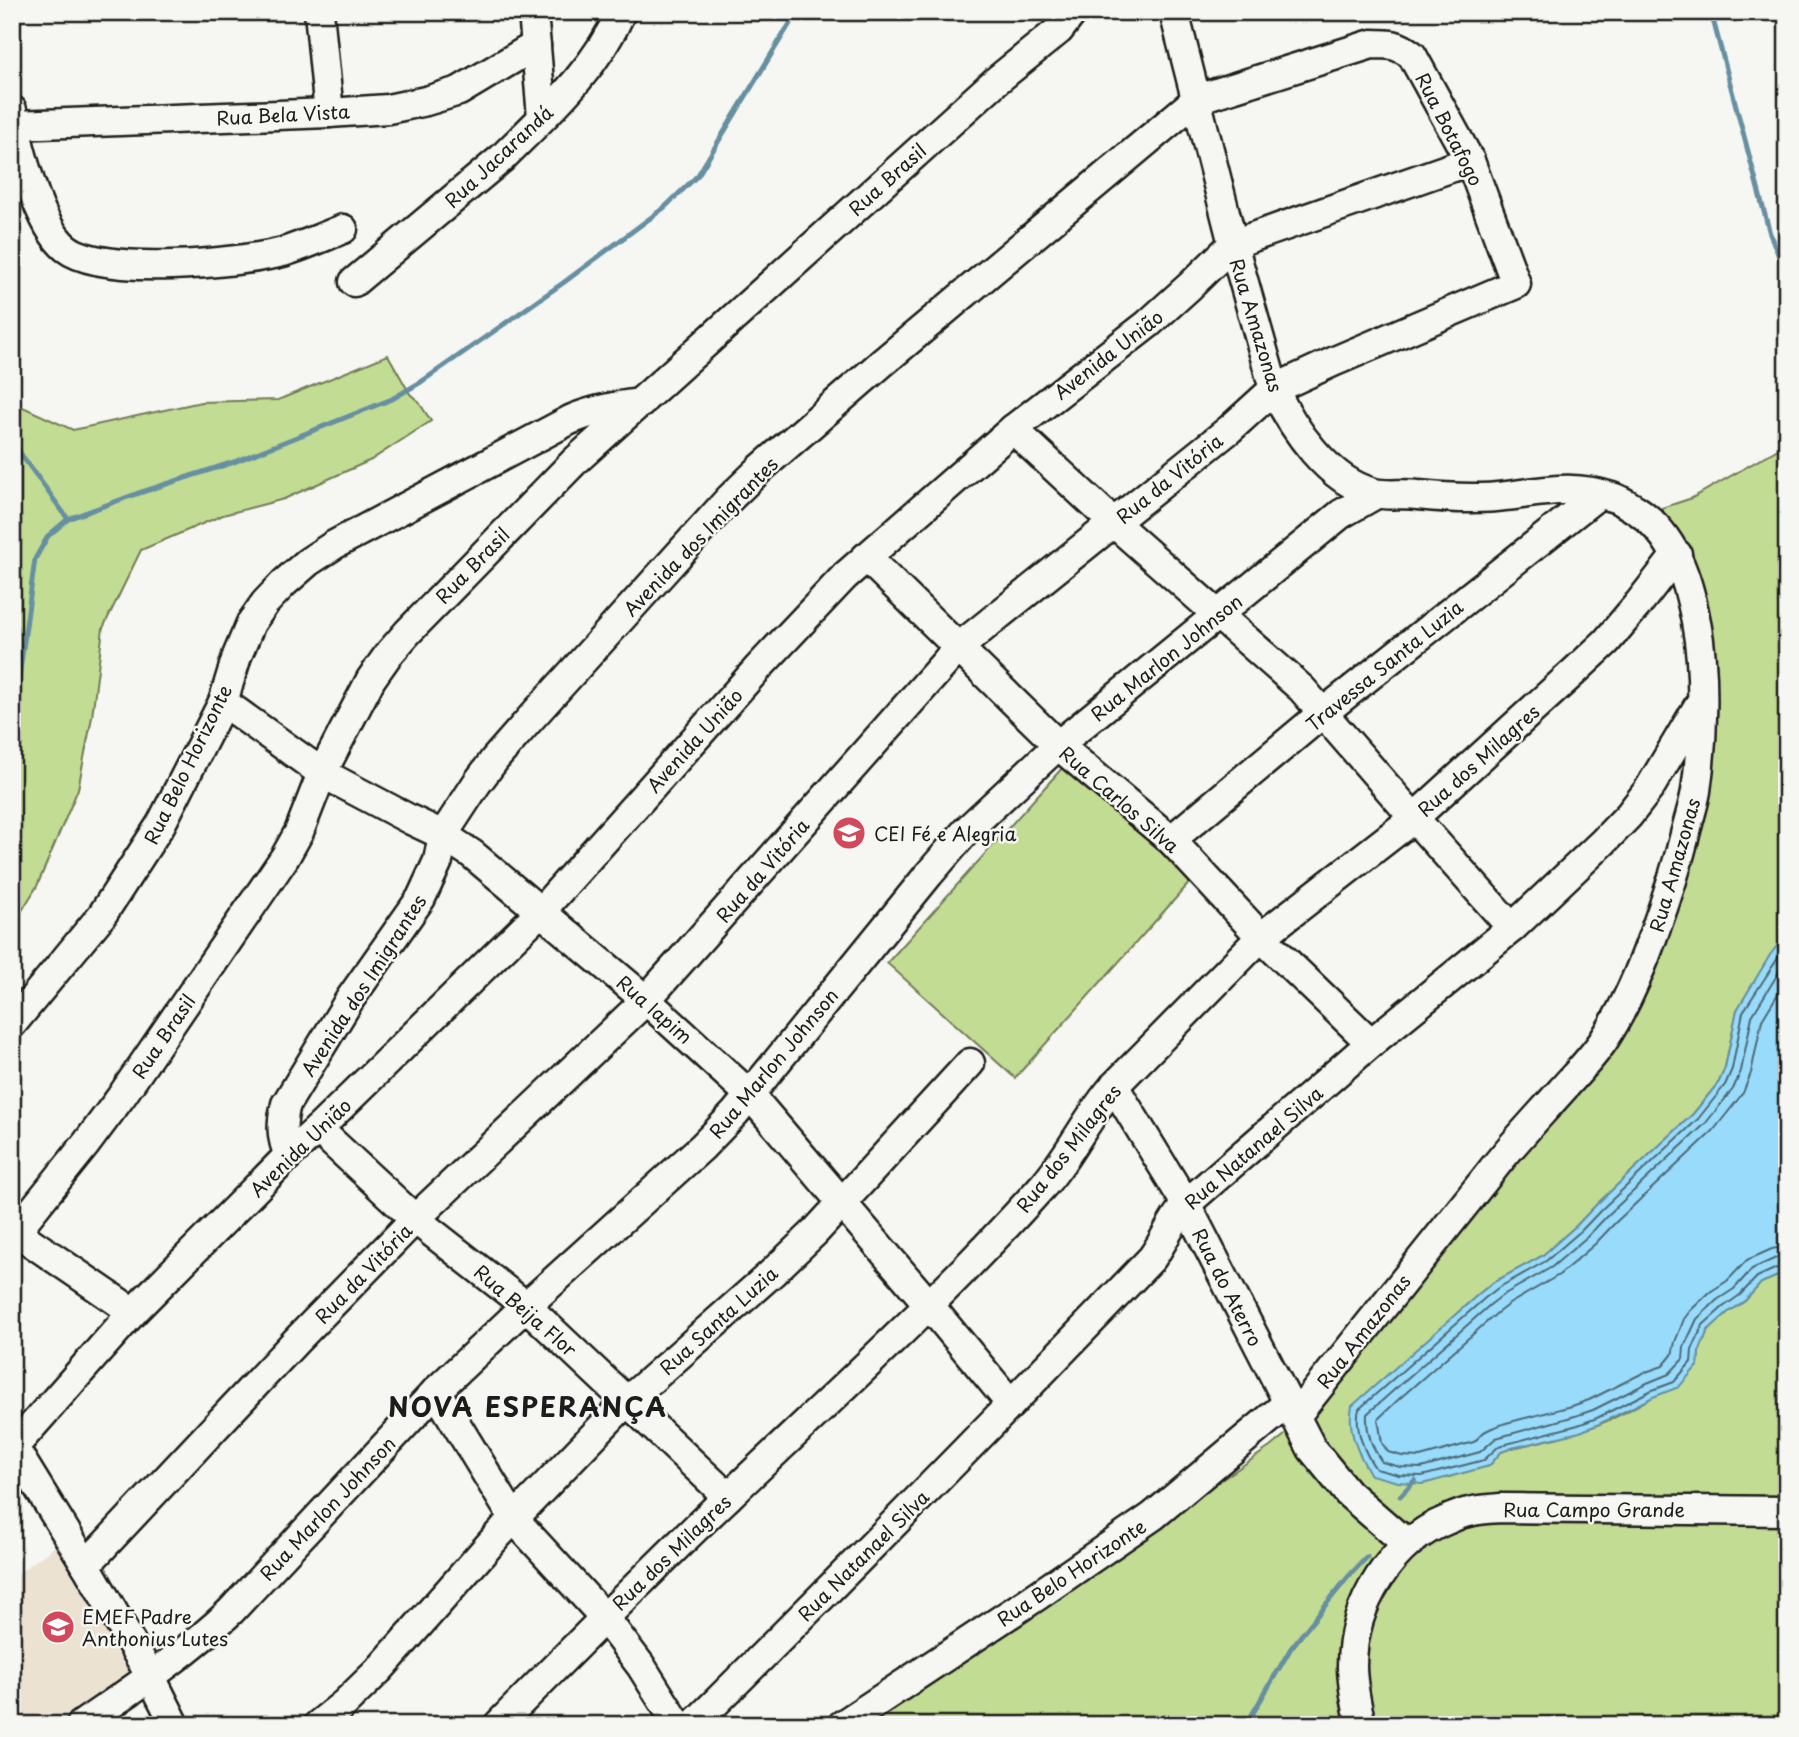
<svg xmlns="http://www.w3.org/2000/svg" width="1799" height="1737" font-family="'Playpen Sans',sans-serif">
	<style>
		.built { fill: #ece2d2 }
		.green { fill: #c3dc93; stroke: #707c58; stroke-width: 2 }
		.water { fill: #98dbfa; stroke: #668fa1; stroke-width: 2 }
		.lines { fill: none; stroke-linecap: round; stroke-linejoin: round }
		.shore { stroke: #4e6875; stroke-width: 2 }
		.stream { stroke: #668fa1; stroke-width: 5 }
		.minor-casing { stroke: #1c1c1c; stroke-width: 33 }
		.minor { stroke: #f6f6f2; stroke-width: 28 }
		.labels { text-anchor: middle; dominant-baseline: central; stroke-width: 5; stroke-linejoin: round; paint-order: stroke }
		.street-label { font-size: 19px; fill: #1c1c1c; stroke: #f6f6f2 }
		.poi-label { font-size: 19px; fill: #1c1c1c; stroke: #f6f6f2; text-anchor: start }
		.district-label { font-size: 26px; font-weight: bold; letter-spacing: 2px; fill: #1c1c1c; stroke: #f6f6f2 }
	</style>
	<rect width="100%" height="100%" fill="#f6f6f2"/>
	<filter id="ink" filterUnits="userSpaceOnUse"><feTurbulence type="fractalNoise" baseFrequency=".0143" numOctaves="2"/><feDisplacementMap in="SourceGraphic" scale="14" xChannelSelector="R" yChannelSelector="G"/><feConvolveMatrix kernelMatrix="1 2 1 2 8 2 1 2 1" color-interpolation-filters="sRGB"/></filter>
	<g filter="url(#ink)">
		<polygon class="built" points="57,1545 132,1676 57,1725 12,1725 12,1578"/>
		<g class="green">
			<polygon points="388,355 410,394 418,401 431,421 371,460 284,499 223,515 141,550 103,628 92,717 78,789 37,886 12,927 12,402 73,430 201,402 278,400"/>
			<path d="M 1787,444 L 1787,933 L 1770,956 L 1737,1010 L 1725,1067 L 1719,1082 L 1693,1114 L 1597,1204 L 1577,1225 L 1542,1256 L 1494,1282 L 1481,1292 L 1373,1388 L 1447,1478 L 1465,1471 L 1489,1466 L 1501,1452 L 1512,1448 C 1534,1443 1558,1438 1580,1431 C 1624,1418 1662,1391 1698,1365 L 1699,1352 L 1708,1330 L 1727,1313 L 1745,1301 L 1761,1283 L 1787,1272 L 1787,1725 L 860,1725 L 1270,1447 L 1319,1407 L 1571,1093 L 1686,857 L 1711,629 L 1704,589 L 1678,534 L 1669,519 L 1659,509 L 1692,498 Z"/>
			<polygon points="1064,766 1192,880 1015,1078 887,963"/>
		</g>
		<path class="water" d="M 1787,933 L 1787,1272 L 1761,1283 L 1745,1301 L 1727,1313 L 1708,1330 L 1699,1352 L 1698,1365 L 1679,1387 L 1653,1397 L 1599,1424 L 1580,1432 L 1512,1448 L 1501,1452 L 1489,1466 L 1423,1484 L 1398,1482 L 1371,1475 C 1358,1454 1347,1431 1352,1406 L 1481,1292 L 1494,1282 L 1542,1256 L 1577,1225 L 1597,1204 L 1693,1114 L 1719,1082 L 1725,1068 L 1737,1010 L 1770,955 Z"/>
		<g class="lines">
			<g class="shore">
				<path d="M 1787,944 L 1743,1012 L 1732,1069 L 1725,1085 L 1698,1119 L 1602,1209 L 1582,1230 L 1546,1261 L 1498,1288 L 1485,1298 L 1359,1409 C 1354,1429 1365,1454 1376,1469 L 1399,1475 L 1422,1476 L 1484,1460 L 1499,1446 L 1578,1425 L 1597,1418 L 1650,1391 L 1674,1382 L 1691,1362 L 1692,1350 L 1703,1325 L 1723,1307 L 1740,1295 L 1757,1277 L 1779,1267 L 1787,1265"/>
				<path d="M 1787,959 L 1752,1016 L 1741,1071 L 1733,1089 L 1705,1124 L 1608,1215 L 1588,1236 L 1552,1267 L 1503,1295 L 1491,1304 L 1367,1414 C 1366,1431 1372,1448 1382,1462 L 1400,1467 L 1421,1468 L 1480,1452 L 1496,1438 L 1575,1416 L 1593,1410 L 1647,1383 L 1669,1374 L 1683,1359 L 1684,1347 L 1697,1319 L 1717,1300 L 1734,1289 L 1752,1269 L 1776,1258 L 1787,1257"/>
				<polyline points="1787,979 1762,1020 1751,1073 1743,1093 1713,1131 1615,1223 1595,1244 1559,1275 1509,1304 1497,1313 1399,1399 1378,1419 1382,1443 1388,1452 1402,1456 1420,1457 1474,1442 1484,1432 1492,1428 1506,1423 1572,1406 1589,1400 1643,1373 1663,1366 1672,1355 1675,1342 1684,1319 1690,1311 1710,1292 1727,1281 1747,1260 1772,1249 1787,1246"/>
			</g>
			<g class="stream">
				<polyline points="1711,12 1770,234 1787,276"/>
				<polyline points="12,442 68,519"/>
				<polyline points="12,730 35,559 48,536 68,519 136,494 234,462 392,399 421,382 563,283 665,207 698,175 797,12"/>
				<polyline points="1400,1496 1415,1480"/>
				<polyline points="1246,1725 1291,1648 1348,1577 1367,1557"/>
			</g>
			<defs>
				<g id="minor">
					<polyline points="319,12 329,113"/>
					<polyline points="533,12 542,117"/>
					<path d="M 1174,12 L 1233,244 L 1274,389 C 1293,429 1328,481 1374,493 C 1387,496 1403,493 1418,495 C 1447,498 1477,500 1506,496 C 1548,491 1573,484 1615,498 C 1623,501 1628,505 1635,509 C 1674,534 1688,578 1696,622 C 1706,673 1703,740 1696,791 C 1694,803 1690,815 1687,827 C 1678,863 1667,898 1654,933 C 1641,970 1626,1006 1604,1040 C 1592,1058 1576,1074 1561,1091 C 1537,1118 1511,1145 1489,1174 C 1424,1255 1360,1336 1295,1417"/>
					<path d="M 12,110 C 18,145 38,226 66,248 C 103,277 238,263 283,252 C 303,246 323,237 343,229"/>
					<polyline points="15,125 329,113 388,109 426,101 459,91 536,45"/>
					<path d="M 354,282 L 502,158 C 547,113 595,71 621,12"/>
					<polyline points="1013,429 1114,523 1302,689 1414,818 1512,928"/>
					<polyline points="866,557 1058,745 1171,840 1261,937 1371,1043"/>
					<polyline points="223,702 322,773 411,820 443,835 472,854 646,1000 750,1095 930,1306 1011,1404"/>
					<polyline points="1171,840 1324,712 1599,494"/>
					<path d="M 12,1024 L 102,915 L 161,824 L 223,702 L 237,656 L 251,623 L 265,603 L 284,583 L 308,562 L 334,545 L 570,420 C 593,410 615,406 641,403"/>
					<polyline points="1114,1086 1186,1204 1312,1449 1348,1493 1394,1533 1409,1542"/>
					<polyline points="318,1129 415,1219 526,1306 728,1497"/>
					<polyline points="16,1232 133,1312"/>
					<polyline points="12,1236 86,1144 121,1097 285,857 299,832 322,773 371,679 388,655 408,632 574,462 996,81 1059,30 1073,12"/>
					<polyline points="436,1391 514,1519 604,1617 641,1666 678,1725"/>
					<polyline points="14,1448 86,1565 151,1677 175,1725"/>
					<polyline points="12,1449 133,1312 289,1155 318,1129 541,911 759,667 845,576 1013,429 1148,324 1190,286 1233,244 1470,161"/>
					<path d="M 86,1565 L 296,1341 L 415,1219 L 646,1000 L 959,647 L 1230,429 L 1274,389 L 1335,361 L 1516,284 L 1470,161 L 1412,55 C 1397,44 1391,44 1372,44 L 1197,99 L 882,363 L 760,469 L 730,498 L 531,718 L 495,759 L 477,783 L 443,835 L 438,861 L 421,898 L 350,999 L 286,1104 C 281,1123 281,1138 289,1155"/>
					<path d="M 81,1725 C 133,1689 186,1654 231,1611 L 436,1391 L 526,1306 L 702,1147 L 735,1113 L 929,874 L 966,831 L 1058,745 L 1341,514 L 1376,494"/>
					<polyline points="318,1725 344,1704 379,1670 499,1534 626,1402 772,1273 815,1232 970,1063"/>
					<path d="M 498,1725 C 575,1647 652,1569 731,1494 C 836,1394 943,1297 1040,1189 C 1069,1158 1086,1118 1114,1086 L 1261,937 L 1414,818 L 1576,670 L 1606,642 L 1639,603 L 1677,554"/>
					<path d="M 693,1725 C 849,1571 1001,1415 1152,1258 C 1165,1240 1172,1220 1186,1204 L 1371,1043 L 1512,928 L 1603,842 L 1629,815 L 1649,789 L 1699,705"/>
					<polyline points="842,1725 1037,1596 1153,1516 1288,1403"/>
					<path d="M 1361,1725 C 1357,1706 1352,1686 1352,1666 C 1352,1604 1391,1542 1449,1519 C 1456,1516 1462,1513 1469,1512 C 1480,1509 1491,1509 1501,1508 L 1787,1511"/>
				</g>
			</defs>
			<use href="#minor" class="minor-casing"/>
			<use href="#minor" class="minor"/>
		</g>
	</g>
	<defs>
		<symbol id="school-disc" viewBox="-11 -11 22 22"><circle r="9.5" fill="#d1495b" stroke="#f6f6f2"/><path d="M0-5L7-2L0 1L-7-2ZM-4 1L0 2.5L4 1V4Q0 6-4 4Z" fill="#fff"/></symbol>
	</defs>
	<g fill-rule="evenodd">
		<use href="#school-disc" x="830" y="814" width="38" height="38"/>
		<use href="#school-disc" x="39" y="1608" width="38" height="38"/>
	</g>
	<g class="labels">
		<g class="street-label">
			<text transform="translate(283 114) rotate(-3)">Rua Bela Vista</text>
			<text transform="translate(1450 129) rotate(63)">Rua Botafogo</text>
			<text transform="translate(498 156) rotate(-43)">Rua Jacarandá</text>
			<text transform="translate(887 179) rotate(-42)">Rua Brasil</text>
			<text transform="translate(1257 325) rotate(73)">Rua Amazonas</text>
			<text transform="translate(1108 354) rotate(-38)">Avenida União</text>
			<text transform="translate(1169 478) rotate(-39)">Rua da Vitória</text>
			<text transform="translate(700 536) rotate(-46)">Avenida dos Imigrantes</text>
			<text transform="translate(472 565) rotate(-46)">Rua Brasil</text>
			<text transform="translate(1166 657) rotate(-39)">Rua Marlon Johnson</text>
			<text transform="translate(1384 665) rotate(-39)">Travessa Santa Luzia</text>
			<text transform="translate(694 740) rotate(-48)">Avenida União</text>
			<text transform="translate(1478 760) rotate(-42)">Rua dos Milagres</text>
			<text transform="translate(187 764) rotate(-64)">Rua Belo Horizonte</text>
			<text transform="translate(1120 799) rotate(41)">Rua Carlos Silva</text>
			<text transform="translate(1674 865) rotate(-74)">Rua Amazonas</text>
			<text transform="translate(762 870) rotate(-49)">Rua da Vitória</text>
			<text transform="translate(363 985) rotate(-57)">Avenida dos Imigrantes</text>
			<text transform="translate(655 1009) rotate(41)">Rua Iapim</text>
			<text transform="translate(163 1036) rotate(-56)">Rua Brasil</text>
			<text transform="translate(773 1063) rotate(-50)">Rua Marlon Johnson</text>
			<text transform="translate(300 1147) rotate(-44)">Avenida União</text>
			<text transform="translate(1253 1147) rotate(-41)">Rua Natanael Silva</text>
			<text transform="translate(1068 1148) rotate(-52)">Rua dos Milagres</text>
			<text transform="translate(363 1273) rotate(-46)">Rua da Vitória</text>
			<text transform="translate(1228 1287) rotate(63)">Rua do Aterro</text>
			<text transform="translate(526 1310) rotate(41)">Rua Beija Flor</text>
			<text transform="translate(718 1320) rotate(-42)">Rua Santa Luzia</text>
			<text transform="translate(1363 1331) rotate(-52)">Rua Amazonas</text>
			<text transform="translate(327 1508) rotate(-47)">Rua Marlon Johnson</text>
			<text x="1594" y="1509">Rua Campo Grande</text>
			<text transform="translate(671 1552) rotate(-44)">Rua dos Milagres</text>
			<text transform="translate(863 1555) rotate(-45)">Rua Natanael Silva</text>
			<text transform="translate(1071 1572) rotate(-34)">Rua Belo Horizonte</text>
		</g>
		<g class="poi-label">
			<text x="874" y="833">CEI Fé e Alegria</text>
			<text x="82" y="1616">EMEF Padre<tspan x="82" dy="22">Anthonius Lutes</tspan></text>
		</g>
		<g class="district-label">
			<text x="528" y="1406">NOVA ESPERANÇA</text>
		</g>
	</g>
	<rect width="1799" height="1737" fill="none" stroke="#f6f6f2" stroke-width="42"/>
	<rect x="21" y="21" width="1757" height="1695" fill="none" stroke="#1c1c1c" stroke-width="2.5" filter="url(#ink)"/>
</svg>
